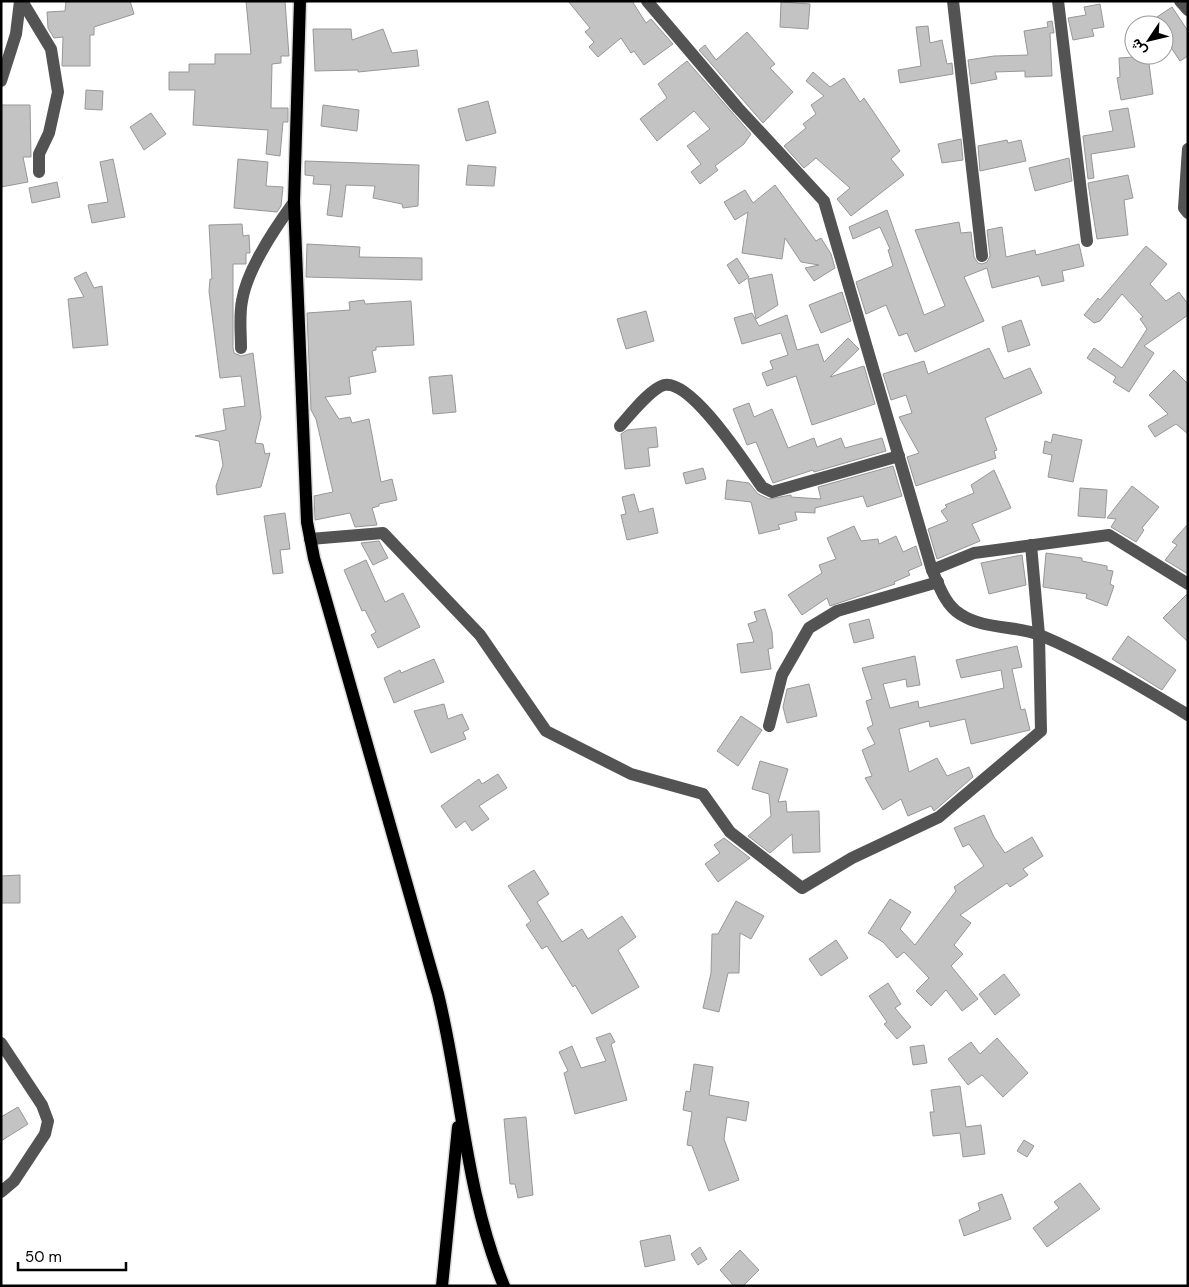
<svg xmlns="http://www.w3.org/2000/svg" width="1189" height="1287" font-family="'DM Sans',Vazirmatn,sans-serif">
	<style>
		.building { fill: #c3c3c3; stroke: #979797 }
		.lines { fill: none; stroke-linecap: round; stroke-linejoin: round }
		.major-casing { stroke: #dbdbdb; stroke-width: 15 }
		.minor { stroke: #535353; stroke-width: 12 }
		.major { stroke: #000; stroke-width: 12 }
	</style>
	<rect width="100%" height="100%" fill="#fff"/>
	<g class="building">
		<polygon points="66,1 130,1 134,14 94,27 94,35 90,35 90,66 62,66 63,37 54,38 48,28 47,12 65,11"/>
		<polygon points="246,1 285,1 289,56 281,56 281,63 272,64 271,108 288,108 288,122 283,122 280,156 266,154 268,130 193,125 195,90 169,90 169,72 189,72 189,64 215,64 215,54 251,54"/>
		<polygon points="568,1 632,1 646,23 651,19 673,44 644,65 634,51 631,53 621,38 598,57 589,47 594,42 585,32 590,28"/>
		<polygon points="781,2 810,4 808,29 780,27"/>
		<polygon points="1100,4 1104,27 1092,29 1094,36 1073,40 1068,18 1086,15 1084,7"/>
		<polygon points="1172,7 1188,31 1188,56 1180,61 1164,37 1164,25 1145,25"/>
		<polygon points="1052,21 1054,33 1050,33 1052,76 1025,77 1025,71 995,72 997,79 971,84 968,60 994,56 1028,55 1024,31 1048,27 1047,22"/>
		<polygon points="928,26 930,43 942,40 947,64 952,63 953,74 900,83 898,70 921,66 916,27"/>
		<polygon points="313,29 351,29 352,40 383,29 392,53 417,50 419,66 358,72 358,70 315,71"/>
		<polygon points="747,32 775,64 770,68 793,92 763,123 699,50 705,45 716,60"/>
		<polygon points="1148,56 1153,94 1121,100 1117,78 1120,77 1119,58"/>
		<polygon points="687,61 751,134 744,144 715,166 718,170 700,184 691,172 701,164 687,146 710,129 694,111 657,141 640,119 667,98 658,84"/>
		<polygon points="813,72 830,87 844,78 860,102 864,98 900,151 891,159 904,175 851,216 837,199 850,188 816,158 804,168 784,146 806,128 803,124 816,114 811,105 824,96 806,81"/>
		<polygon points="86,90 103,91 102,110 85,109"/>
		<polygon points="488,101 496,133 466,141 458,109"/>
		<polygon points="1,105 30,105 31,157 23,157 28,182 1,187"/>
		<polygon points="323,105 359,110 357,131 321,126"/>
		<polygon points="1128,108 1135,147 1091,154 1094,178 1088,179 1083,136 1113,131 1109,111"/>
		<polygon points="151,113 166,134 144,150 130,127"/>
		<polygon points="961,139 963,160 942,163 938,144"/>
		<polygon points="1007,140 1008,143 1021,140 1026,161 980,171 978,146"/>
		<polygon points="1069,158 1072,181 1035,191 1029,168"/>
		<polygon points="113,159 125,217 92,223 88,205 108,202 100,162"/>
		<polygon points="238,159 268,162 266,186 283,187 281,206 277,212 234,208"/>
		<polygon points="305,161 419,165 418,206 403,208 402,204 373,198 375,186 346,185 342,217 327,215 331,185 313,184 314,176 305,175"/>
		<polygon points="468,165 496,167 494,186 466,185"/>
		<polygon points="1128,175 1133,198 1124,200 1128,235 1097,239 1088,183"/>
		<polygon points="57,182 60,197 32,203 29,188"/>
		<polygon points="775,185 816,241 821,238 831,254 835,268 814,281 805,268 819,265 801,262 785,238 782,259 742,253 748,212 735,220 724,202 745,190 753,203"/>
		<polygon points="887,210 924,315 945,306 915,230 959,222 961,233 971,232 974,257 978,263 982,264 987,262 990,256 987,230 1002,227 1006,257 1035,250 1036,255 1079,244 1084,266 1062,271 1064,281 1042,286 1039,276 992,288 987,268 964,277 984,321 915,352 907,333 899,336 886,305 866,314 856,282 893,266 888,250 890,249 880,227 853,239 849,227"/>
		<polygon points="242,224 243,236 249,235 250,253 246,253 246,264 233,264 233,348 234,353 241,356 253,353 261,417 255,443 263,444 265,454 270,453 261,487 217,495 216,486 223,465 219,441 195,436 226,430 223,409 245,406 241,376 220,378 209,291 210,279 212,279 209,225"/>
		<polygon points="307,244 360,247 359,257 422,258 422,280 306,277"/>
		<polygon points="1146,246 1167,264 1150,284 1166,301 1179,292 1188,304 1188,315 1144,346 1154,353 1129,392 1113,382 1116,377 1087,358 1094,348 1122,368 1147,329 1140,319 1143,317 1122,294 1100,321 1094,323 1084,315 1098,298 1100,300"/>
		<polygon points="737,258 749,277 739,284 727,265"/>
		<polygon points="86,272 94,288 102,286 108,345 73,348 68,299 84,297 74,278"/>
		<polygon points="772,274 778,305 756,319 748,279"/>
		<polygon points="842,292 851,321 821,333 809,305"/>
		<polygon points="364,300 365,304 411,301 414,345 376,347 376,350 372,351 376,372 349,377 351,394 325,397 339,419 350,417 352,423 369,419 381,482 392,479 397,500 379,504 379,506 372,508 377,525 355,527 350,513 315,520 314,496 333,492 316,419 311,410 307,313 350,310 349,302"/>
		<polygon points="646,311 654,341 626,349 617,319"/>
		<polygon points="752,313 759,326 787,315 797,350 818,344 824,362 848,338 859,349 830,377 864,366 875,404 812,425 796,376 767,386 762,373 773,369 770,361 788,355 781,333 742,344 734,318"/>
		<polygon points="1021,320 1030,345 1008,352 1002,327"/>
		<polygon points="989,348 1004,379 1030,368 1042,393 985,418 997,450 994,451 996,458 916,486 907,457 919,453 899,417 912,413 906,395 891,400 883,374 924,361 928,374"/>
		<polygon points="1174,370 1188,384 1188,434 1176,424 1155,437 1148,426 1168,414 1149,395"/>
		<polygon points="452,375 456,412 433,414 429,377"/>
		<polygon points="749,403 754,417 772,409 788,448 814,438 817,447 841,438 845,448 882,438 886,451 814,472 813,470 773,483 756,442 747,445 733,409"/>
		<polygon points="656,427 658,447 648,448 650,466 625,469 621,434 627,430"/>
		<polygon points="1053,434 1082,440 1073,482 1048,477 1052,455 1043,453 1045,441 1051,443"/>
		<polygon points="893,466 902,496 867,507 863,496 815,508 815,513 795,512 797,520 778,525 780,529 759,534 751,502 725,499 727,480 749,483 758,494 769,499 791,495 791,497 821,499 818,487"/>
		<polygon points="703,468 706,479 686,484 683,473"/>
		<polygon points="994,470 1011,508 972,524 980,541 937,559 928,529 948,521 941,511 947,507 945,505 974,493 971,485"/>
		<polygon points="1132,486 1159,507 1142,528 1144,530 1136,542 1111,527 1116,519 1107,518"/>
		<polygon points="1080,488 1107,490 1105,518 1078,516"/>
		<polygon points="634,494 639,512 653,508 658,533 627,540 621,515 626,514 622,497"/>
		<polygon points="285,513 290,549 280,550 283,573 273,574 264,516"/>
		<polygon points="1188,524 1188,574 1165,560 1177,545 1172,542"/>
		<polygon points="854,526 861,541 878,539 879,544 896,536 903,552 916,546 922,565 908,571 910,575 894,582 895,584 830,606 827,598 802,615 788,595 822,573 819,565 836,559 827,538"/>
		<polygon points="379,541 388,558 373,565 361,543"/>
		<polygon points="1046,553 1082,558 1082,561 1107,566 1107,570 1113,571 1110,584 1114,586 1107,606 1086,598 1087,594 1043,587"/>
		<polygon points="1022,555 1026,585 989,594 981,563"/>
		<polygon points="366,560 385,602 403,593 420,627 378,648 371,635 376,632 365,610 362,611 344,570"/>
		<polygon points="1188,593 1188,642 1163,618"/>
		<polygon points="765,609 772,632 773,648 768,649 771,669 741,673 737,644 754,642 748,624 757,621 754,612"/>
		<polygon points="869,619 874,638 854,643 849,624"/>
		<polygon points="1128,636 1176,670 1162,690 1112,659"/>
		<polygon points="1017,646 1022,667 1012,669 1021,710 1025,709 1030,730 971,744 965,719 930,727 929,721 899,729 909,772 937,758 947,776 969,767 973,777 934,811 931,806 908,816 901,799 883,810 865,778 872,776 862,750 875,744 867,728 873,725 866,701 872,699 862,668 915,656 920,685 907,687 906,679 883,684 890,708 918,701 919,708 1004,688 1001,670 961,678 956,660"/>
		<polygon points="434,659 444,682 394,703 384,678 400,670 401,673"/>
		<polygon points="809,684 817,716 787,723 783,707 787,689"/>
		<polygon points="444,704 448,719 462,714 469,729 463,732 466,739 431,753 414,711"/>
		<polygon points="741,716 762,730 738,766 717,751"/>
		<polygon points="760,761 788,769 778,802 786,801 787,812 819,811 820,852 793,853 792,834 770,853 748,836 771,816 769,794 752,789"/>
		<polygon points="498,774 507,788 479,806 489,819 472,831 465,821 456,828 441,806 479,779 482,784"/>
		<polygon points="984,815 994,837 1005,853 1032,837 1043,856 1023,869 1028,875 1010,887 1007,883 960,915 971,923 954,945 963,954 951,966 978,999 962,1011 946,990 931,1006 916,991 929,978 904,952 897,958 883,942 868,933 890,899 911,912 900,929 915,945 956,891 954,887 984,866 969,844 963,847 954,828"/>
		<polygon points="724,838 750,858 718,882 705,864 720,853 714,845"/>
		<polygon points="534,870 549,894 537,902 562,942 582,929 588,939 622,916 636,937 618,950 639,987 592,1014 575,985 573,987 547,946 542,949 526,925 531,921 508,886"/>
		<polygon points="20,875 20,903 1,903 1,876"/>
		<polygon points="736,901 764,916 751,939 740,933 739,973 728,973 719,1012 703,1008 711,973 712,934 718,934"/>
		<polygon points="836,940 848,958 821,976 809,959"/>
		<polygon points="1004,974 1020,995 995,1015 979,994"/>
		<polygon points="888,983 901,1004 895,1008 911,1027 897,1039 884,1024 887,1022 869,996"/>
		<polygon points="610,1033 615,1042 611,1044 627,1100 575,1114 564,1073 568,1071 559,1052 572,1046 581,1068 606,1061 596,1038"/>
		<polygon points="997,1038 1028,1073 1003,1097 982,1075 968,1085 948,1059 971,1042 980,1054"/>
		<polygon points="924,1045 927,1063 913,1065 910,1047"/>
		<polygon points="694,1064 713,1067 709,1095 749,1102 746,1121 727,1117 724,1139 739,1180 709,1191 692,1146 687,1145 692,1112 683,1110 686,1091 690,1092"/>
		<polygon points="960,1086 966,1127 981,1125 985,1154 963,1157 960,1133 933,1136 930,1112 934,1112 931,1090"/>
		<polygon points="18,1107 28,1124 1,1141 1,1117"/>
		<polygon points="526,1117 533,1195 518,1198 515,1184 510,1184 504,1119"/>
		<polygon points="1024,1140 1034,1146 1027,1157 1017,1151"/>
		<polygon points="1080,1183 1100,1209 1047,1247 1033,1228 1059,1208 1054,1202"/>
		<polygon points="1002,1194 1011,1219 964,1236 959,1220 980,1210 978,1203"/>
		<polygon points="670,1235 675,1260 645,1267 640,1241"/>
		<polygon points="700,1247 707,1259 698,1265 691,1254"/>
		<polygon points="740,1250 759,1270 743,1286 734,1286 720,1270"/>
	</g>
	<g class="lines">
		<defs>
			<g id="major">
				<path d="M 300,1 L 294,202 L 307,522 L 314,558 L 438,994 C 462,1092 465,1192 504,1286"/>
				<polyline points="442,1286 458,1127"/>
			</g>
		</defs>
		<use href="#major" class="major-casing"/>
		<g class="minor">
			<polyline points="22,1 51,49 58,92 49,133 39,154 39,172"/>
			<polyline points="647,1 738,108 824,201 932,570 974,553 1109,535 1188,584"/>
			<polyline points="953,1 982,256"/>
			<polyline points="1058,1 1087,241"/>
			<polyline points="1180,1 1188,10"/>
			<polyline points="1,81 16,34 20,1"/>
			<polyline points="1188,149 1184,208 1188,213"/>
			<path d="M 241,348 C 241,333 239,316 242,301 C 247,269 275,228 294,202"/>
			<path d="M 620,426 C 630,415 650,389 664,385 C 692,379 747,466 762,487 L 772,492 L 899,456"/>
			<polyline points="310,539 383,533 480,635 546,731 631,774 703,794 730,832 802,888 852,858 939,817 1041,731 1039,635 1031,545"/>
			<path d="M 932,570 C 939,585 945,605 960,614 C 984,630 1015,625 1040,635 C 1090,656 1142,687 1188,715"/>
			<polyline points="769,726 782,675 809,628 837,611 938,582"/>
			<polyline points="1,1043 42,1105 48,1121 45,1134 14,1181 1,1192"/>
		</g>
		<use href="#major" class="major"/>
	</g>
	<rect width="1189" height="1287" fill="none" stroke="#000000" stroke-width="5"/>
	<g transform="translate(1149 40) rotate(235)"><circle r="24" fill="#ffffff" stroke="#999999"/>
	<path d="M0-4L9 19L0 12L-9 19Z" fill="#000000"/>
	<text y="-8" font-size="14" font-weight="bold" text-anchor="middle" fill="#000000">ش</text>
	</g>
	<path d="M18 1262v8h108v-8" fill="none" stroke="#000000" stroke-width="2.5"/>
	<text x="25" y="1262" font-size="15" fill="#000000" stroke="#ffffff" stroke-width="4" paint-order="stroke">50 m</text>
</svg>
